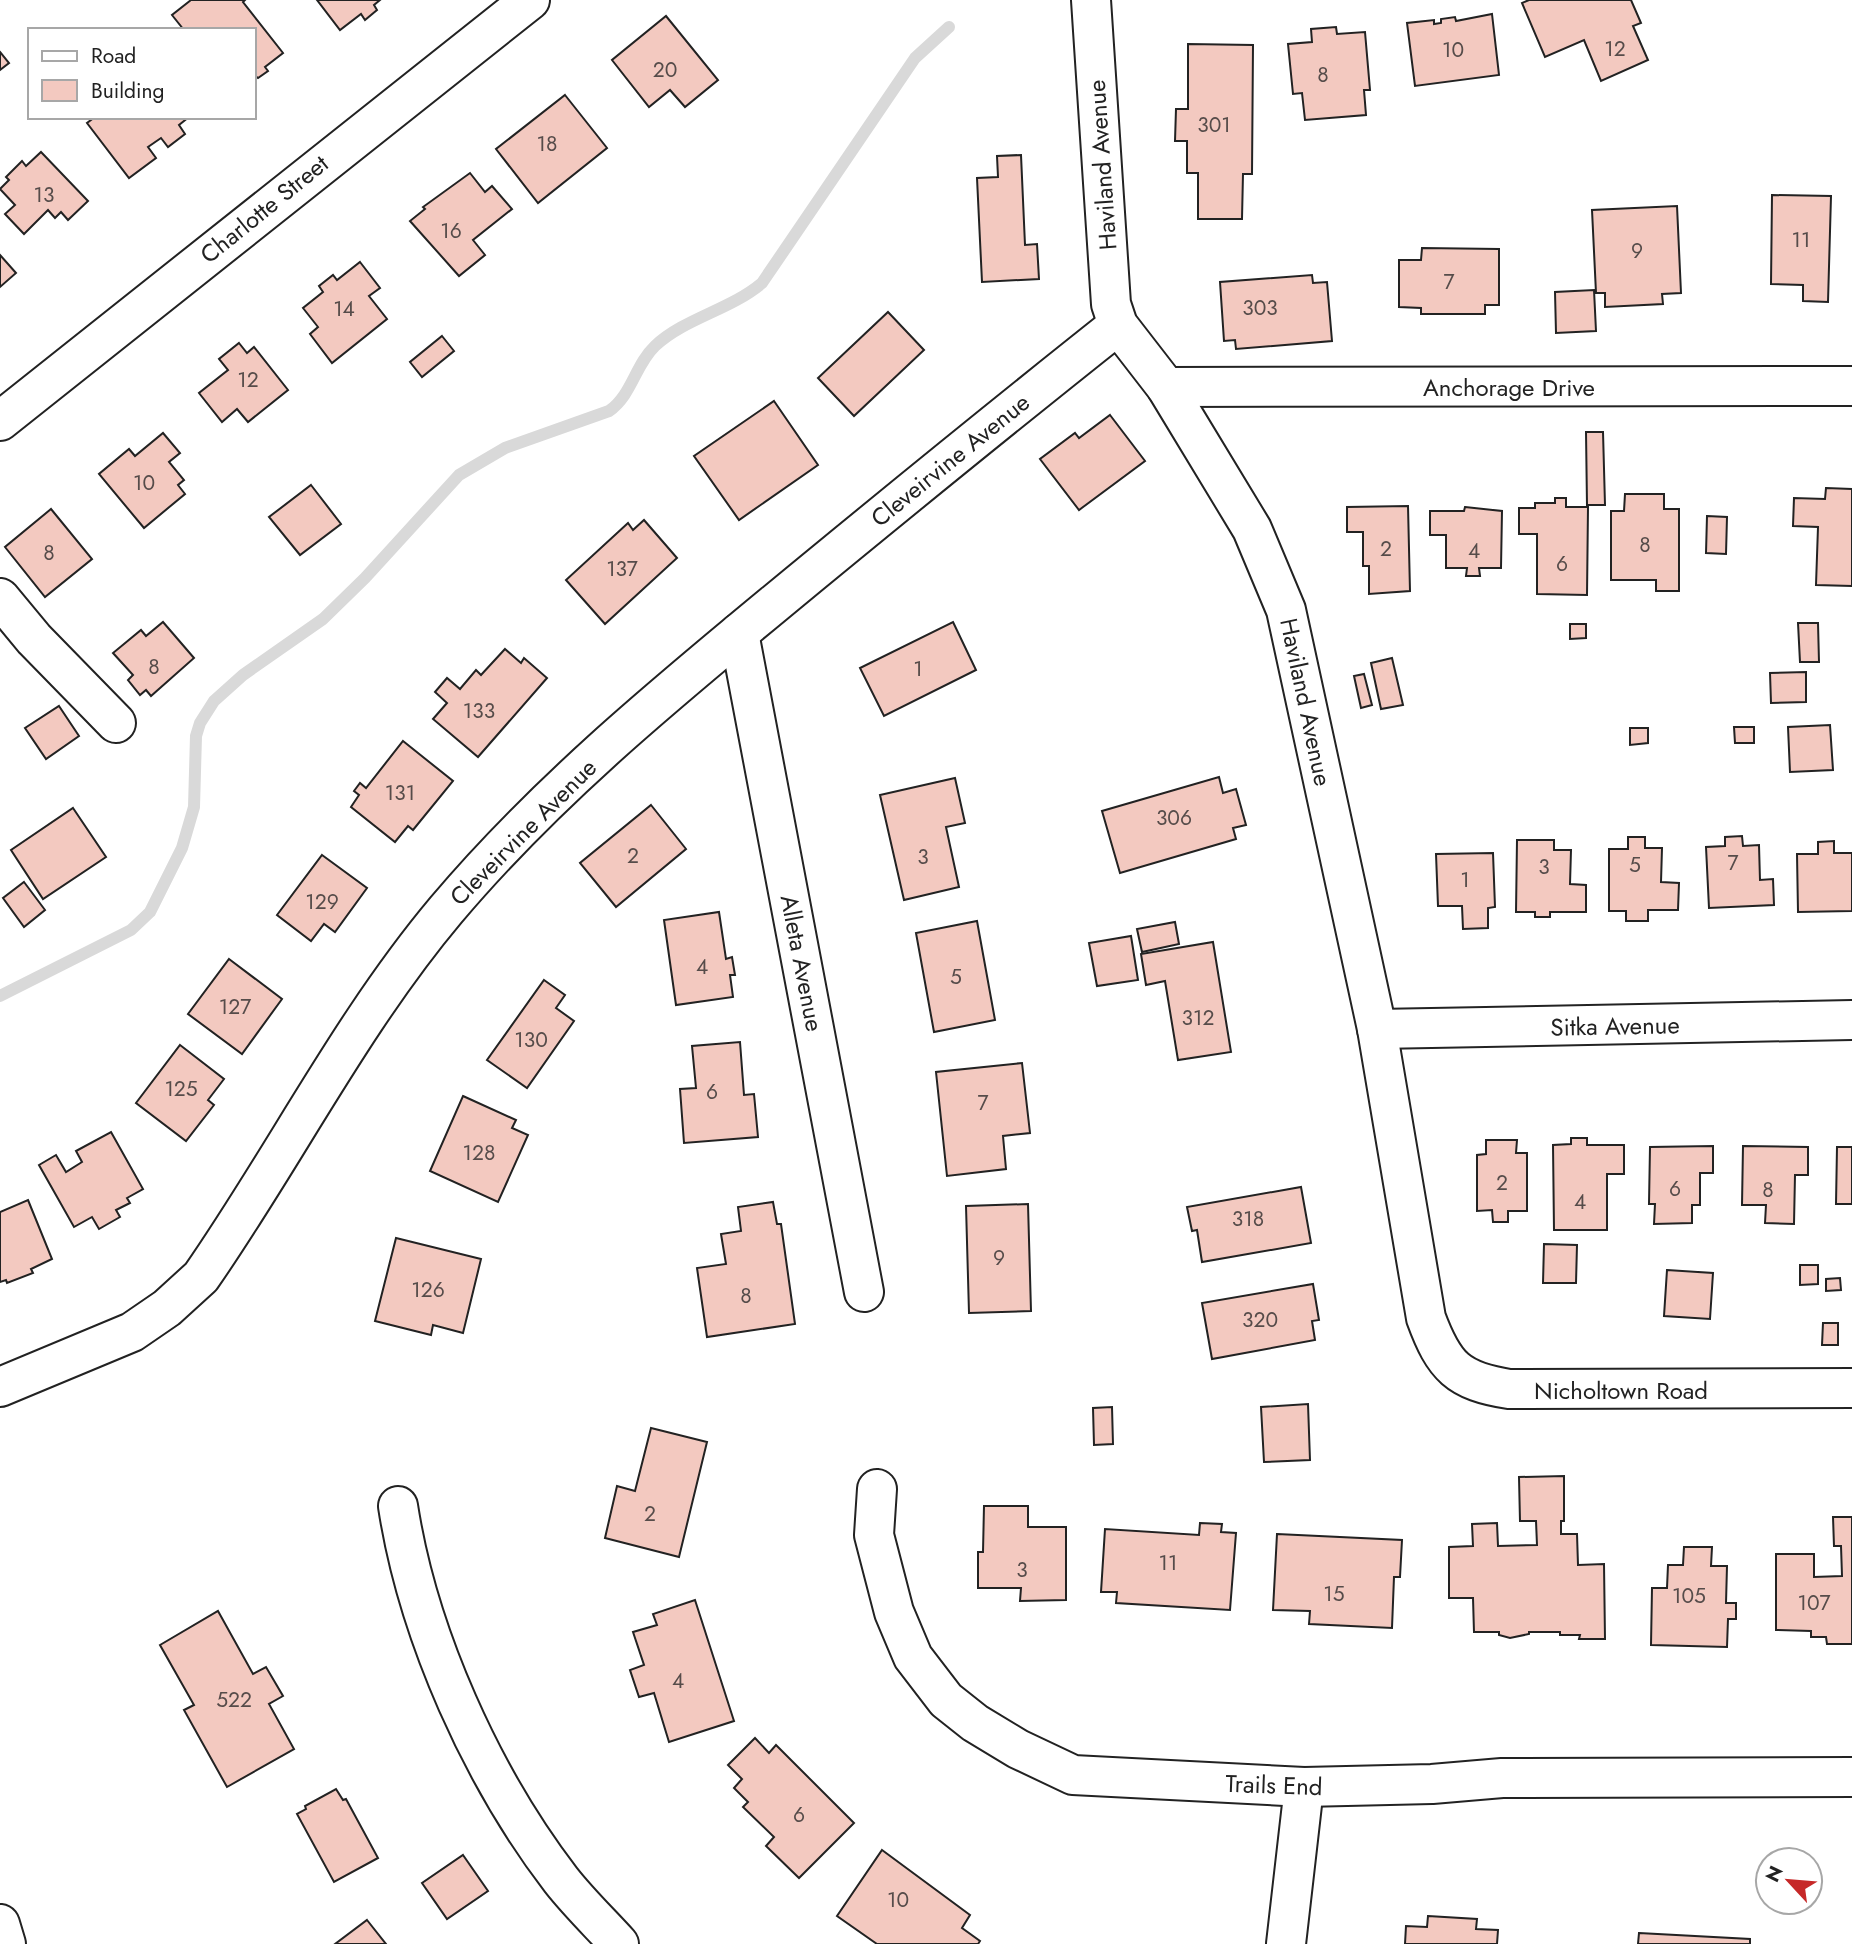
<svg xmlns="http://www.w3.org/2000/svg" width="1852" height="1944" font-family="Jost,sans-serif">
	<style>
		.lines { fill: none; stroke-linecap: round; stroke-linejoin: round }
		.stream { stroke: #d9d9d9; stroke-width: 12 }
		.building { fill: #f3c9c0; stroke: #222; stroke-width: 2 }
		.minor-casing { stroke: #222; stroke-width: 42 }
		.minor { stroke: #fff; stroke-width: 38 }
		.labels { text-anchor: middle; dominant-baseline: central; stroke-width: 5; stroke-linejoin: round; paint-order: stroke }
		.number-label { font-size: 21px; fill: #564c4a }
		.street-label { font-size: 24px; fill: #222; stroke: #fff }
	</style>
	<rect width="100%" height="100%" fill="#fff"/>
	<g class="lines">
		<path class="stream" d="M 0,996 L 131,930 L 150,912 L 182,848 L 194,807 L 196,736 L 200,723 L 214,701 L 243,675 L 323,619 L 365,578 L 459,475 L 505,448 L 609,411 C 632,395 635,365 655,346 C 685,318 730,310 762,283 L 915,58 L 949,27"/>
	</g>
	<g class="building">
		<polygon points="191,0 245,0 243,2 283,53 265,67 268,71 258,78 254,75 254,30 184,30 172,15"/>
		<polygon points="317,0 380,0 374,5 377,10 365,20 361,14 340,30"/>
		<polygon points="1529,0 1631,0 1641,23 1633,26 1648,60 1601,81 1584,40 1545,57 1522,3"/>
		<polygon points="1492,14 1499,75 1415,86 1407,23 1434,20 1434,24 1441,23 1441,19 1455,17 1456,21"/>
		<polygon points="666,16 718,80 685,107 670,90 649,107 612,60"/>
		<polygon points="1336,27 1337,34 1365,32 1370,90 1364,90 1366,115 1305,120 1302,93 1293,94 1288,44 1312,42 1311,29"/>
		<polygon points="1188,44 1253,45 1252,174 1243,174 1242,219 1198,219 1198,173 1187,173 1187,141 1175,141 1176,109 1188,109"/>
		<polygon points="0,52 9,63 0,70"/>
		<polygon points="565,95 607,148 538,203 496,149"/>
		<polygon points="95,117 189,117 179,125 185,134 168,147 161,138 148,147 156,158 129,178 87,123"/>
		<polygon points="41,152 88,201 68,220 61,212 55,218 48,210 24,234 5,214 15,205 0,189 9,180 6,177 22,161 26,166"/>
		<polygon points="1021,155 1025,245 1037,244 1039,279 982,282 977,178 998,177 997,156"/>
		<polygon points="470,173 485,192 492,186 512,209 473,240 485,255 459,276 410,221 425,209 423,207"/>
		<polygon points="1772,195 1831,196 1828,302 1803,301 1803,285 1771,284"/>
		<polygon points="1677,206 1681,293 1662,294 1663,304 1605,307 1605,293 1596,293 1592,210"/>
		<polygon points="1422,248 1499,249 1499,305 1485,305 1485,314 1421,314 1421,308 1399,307 1399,260 1421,260"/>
		<polygon points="0,255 16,273 0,287"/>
		<polygon points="360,262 380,288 369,296 387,319 332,363 310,334 318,327 303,308 323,292 319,286 333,275 337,280"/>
		<polygon points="1312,275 1313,283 1327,282 1332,341 1236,349 1235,340 1224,341 1220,282"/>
		<polygon points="1594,290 1596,331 1556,333 1555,292"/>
		<polygon points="888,312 924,350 854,416 818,378"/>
		<polygon points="442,336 454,351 422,377 410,362"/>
		<polygon points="239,343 247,353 254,347 288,390 248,422 237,409 222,422 199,393 228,370 219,359"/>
		<polygon points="774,401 818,465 739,520 694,456"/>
		<polygon points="1110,415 1145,461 1079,510 1040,459 1075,433 1079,438"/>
		<polygon points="1586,432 1603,432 1605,505 1587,505"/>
		<polygon points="163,433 180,453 169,462 184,480 178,485 185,494 144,528 99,474 129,449 135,456"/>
		<polygon points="311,485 341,524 300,555 269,517"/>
		<polygon points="1826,488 1852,489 1852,586 1816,585 1818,527 1793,526 1794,498 1825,499"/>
		<polygon points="1625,494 1664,494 1664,509 1679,509 1679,591 1656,591 1656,580 1611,580 1611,511 1624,511"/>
		<polygon points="1555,498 1566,498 1566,507 1588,507 1587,595 1537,594 1537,534 1519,534 1519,508 1535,508 1535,503 1555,503"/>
		<polygon points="1408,506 1410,591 1369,594 1369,566 1363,566 1363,532 1347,532 1347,507"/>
		<polygon points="1465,507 1502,511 1501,568 1479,568 1480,576 1466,576 1467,568 1446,568 1446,535 1430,535 1430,511 1464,511"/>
		<polygon points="51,509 92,559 45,597 5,547"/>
		<polygon points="1707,516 1727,517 1726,554 1706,553"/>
		<polygon points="644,520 677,558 605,624 566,580 628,523 633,530"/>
		<polygon points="163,622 194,658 151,696 146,690 140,695 128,680 133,675 113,653 141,630 146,636"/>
		<polygon points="953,622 976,670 884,716 860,668"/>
		<polygon points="1798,623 1818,623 1819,662 1800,662"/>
		<polygon points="1570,624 1586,624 1586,638 1570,639"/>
		<polygon points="505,649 521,663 524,658 547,678 478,757 433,719 447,703 435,692 447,678 460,689 476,670 481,675"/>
		<polygon points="1392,658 1403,705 1381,709 1371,663"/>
		<polygon points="1806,672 1806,702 1771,703 1770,673"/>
		<polygon points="1364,674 1372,705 1361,708 1354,676"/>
		<polygon points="59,706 79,736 46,759 25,728"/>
		<polygon points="1830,725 1833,770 1790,772 1788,727"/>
		<polygon points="1734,727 1754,727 1754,743 1735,743"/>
		<polygon points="1630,728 1648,728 1648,743 1630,745"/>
		<polygon points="403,741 453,781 413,830 408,826 395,842 351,807 359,795 354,791 360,783 366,788"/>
		<polygon points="1219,777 1223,793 1236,789 1246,825 1233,828 1236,839 1120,873 1102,811"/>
		<polygon points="955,778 965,823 946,827 959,887 904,900 880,795"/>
		<polygon points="651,805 686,849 616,907 580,863"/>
		<polygon points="73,808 106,857 43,899 11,850"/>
		<polygon points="1742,836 1743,846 1759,845 1760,880 1773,879 1774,905 1709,908 1706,847 1725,846 1725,837"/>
		<polygon points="1628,837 1645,837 1645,848 1662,848 1661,882 1679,883 1678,910 1648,910 1648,921 1626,921 1626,911 1609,911 1609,849 1628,849"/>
		<polygon points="1517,840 1554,840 1554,850 1571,850 1570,884 1586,885 1586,912 1550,912 1550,917 1535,917 1535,912 1516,912"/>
		<polygon points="1834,841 1834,853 1852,853 1852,911 1798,912 1797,854 1818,854 1818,842"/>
		<polygon points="1493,853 1495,907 1488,908 1488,928 1463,929 1462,906 1438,906 1436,854"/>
		<polygon points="322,855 367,888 335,932 324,924 311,941 277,915"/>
		<polygon points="24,882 45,910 24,927 3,898"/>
		<polygon points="719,912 726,959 732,957 735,975 730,975 733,997 676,1005 664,920"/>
		<polygon points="977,921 995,1020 934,1032 916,933"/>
		<polygon points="1175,922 1179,944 1142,952 1137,929"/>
		<polygon points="1131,936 1138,980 1097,986 1089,943"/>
		<polygon points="1213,942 1231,1052 1178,1060 1165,981 1146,985 1141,954"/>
		<polygon points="229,959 282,999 242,1054 188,1014"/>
		<polygon points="544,980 565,995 556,1008 574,1021 527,1088 487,1060"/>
		<polygon points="740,1042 744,1095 754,1094 758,1137 684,1143 680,1089 696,1088 692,1046"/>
		<polygon points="180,1045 224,1079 208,1100 214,1105 186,1141 136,1103"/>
		<polygon points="1022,1063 1030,1133 1003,1136 1006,1169 947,1176 936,1072"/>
		<polygon points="463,1096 516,1120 512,1128 528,1135 498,1202 430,1171"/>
		<polygon points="111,1132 143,1189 127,1198 130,1203 116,1210 120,1217 99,1229 92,1217 74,1227 39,1165 56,1155 66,1172 82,1162 76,1151"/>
		<polygon points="1571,1138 1587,1138 1587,1145 1624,1145 1624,1174 1607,1174 1607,1230 1554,1230 1553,1145 1571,1144"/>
		<polygon points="1486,1140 1517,1140 1516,1153 1527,1153 1527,1211 1508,1211 1508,1222 1493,1222 1492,1210 1477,1211 1477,1155 1486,1154"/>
		<polygon points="1713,1146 1713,1173 1700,1173 1700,1205 1692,1205 1692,1223 1654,1224 1655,1204 1649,1204 1650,1147"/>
		<polygon points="1743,1146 1808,1147 1808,1175 1795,1175 1794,1224 1765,1223 1766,1205 1742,1205"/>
		<polygon points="1837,1147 1852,1147 1852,1204 1836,1204"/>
		<polygon points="1301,1187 1311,1243 1202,1262 1197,1230 1192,1231 1187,1207"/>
		<polygon points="28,1200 52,1259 31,1269 33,1273 7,1283 6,1280 0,1282 0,1212"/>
		<polygon points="773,1202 777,1224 781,1224 795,1324 707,1337 697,1268 726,1264 721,1234 741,1231 738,1207"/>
		<polygon points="1028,1204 1031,1311 969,1313 966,1206"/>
		<polygon points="396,1238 481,1259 463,1333 433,1325 431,1335 375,1321"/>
		<polygon points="1544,1244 1577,1245 1576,1283 1543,1283"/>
		<polygon points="1800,1265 1818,1265 1818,1284 1800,1285"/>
		<polygon points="1667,1270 1713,1273 1710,1319 1664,1316"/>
		<polygon points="1840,1278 1841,1290 1826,1291 1826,1279"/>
		<polygon points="1313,1284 1319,1320 1312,1321 1315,1340 1212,1359 1202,1303"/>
		<polygon points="1823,1323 1838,1323 1838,1345 1822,1345"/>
		<polygon points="1308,1404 1310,1460 1264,1462 1261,1407"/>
		<polygon points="1112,1407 1113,1444 1094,1445 1093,1408"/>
		<polygon points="651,1428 707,1442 679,1557 605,1538 617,1486 635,1491"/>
		<polygon points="1564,1476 1564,1521 1561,1521 1561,1534 1577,1534 1578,1565 1604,1564 1605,1639 1579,1639 1580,1635 1560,1635 1560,1632 1529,1632 1529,1634 1510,1638 1499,1635 1499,1632 1474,1632 1473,1598 1449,1598 1449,1547 1473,1546 1472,1524 1497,1523 1498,1546 1537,1545 1536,1521 1520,1521 1519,1477"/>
		<polygon points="984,1506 1028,1506 1028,1527 1066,1527 1066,1600 1020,1601 1021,1588 978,1588 978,1552 983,1552"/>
		<polygon points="1833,1517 1852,1517 1852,1644 1827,1644 1826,1637 1811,1637 1811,1631 1776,1630 1776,1554 1814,1554 1814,1577 1842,1576 1841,1546 1834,1546"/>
		<polygon points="1200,1523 1222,1524 1221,1532 1236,1533 1230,1610 1116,1603 1117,1592 1101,1592 1105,1529 1199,1535"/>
		<polygon points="1277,1534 1402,1540 1400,1577 1394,1577 1392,1628 1309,1624 1310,1611 1273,1610"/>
		<polygon points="1684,1547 1712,1547 1711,1566 1727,1566 1726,1603 1736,1603 1736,1619 1728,1619 1727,1647 1651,1645 1652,1588 1667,1588 1668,1565 1683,1565"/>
		<polygon points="695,1600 734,1721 669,1742 654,1693 639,1697 630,1670 644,1665 633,1632 657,1625 653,1614"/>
		<polygon points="218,1611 253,1674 266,1667 283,1696 269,1704 294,1749 227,1787 184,1710 194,1705 160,1645"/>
		<polygon points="755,1738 769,1753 776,1745 854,1823 799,1878 766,1846 774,1837 743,1807 748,1802 734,1788 742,1779 728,1765"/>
		<polygon points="336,1789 343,1800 346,1799 378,1858 334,1882 297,1814 306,1809 305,1806"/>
		<polygon points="882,1850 970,1915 962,1928 980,1941 978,1944 877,1944 837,1916"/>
		<polygon points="463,1855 488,1891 447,1919 422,1883"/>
		<polygon points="1428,1916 1477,1919 1476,1929 1498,1930 1497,1944 1405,1944 1406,1926 1427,1927"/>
		<polygon points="367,1920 386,1944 335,1944"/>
		<polygon points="1639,1933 1750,1939 1750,1944 1638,1944"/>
	</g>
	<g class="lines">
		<defs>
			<g id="minor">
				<path d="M 1091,0 L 1111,304 L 1118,325 L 1166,387 L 1252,529 L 1286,610 L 1377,1029 L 1426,1318 C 1444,1367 1458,1381 1509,1389 L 1852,1388"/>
				<polyline points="1166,387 1852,386"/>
				<polyline points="0,421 530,0"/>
				<polyline points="0,598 34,639 116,723"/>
				<polyline points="739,633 864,1292"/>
				<polyline points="1377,1029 1852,1020"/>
				<path d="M 0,1387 L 132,1332 L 167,1308 L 201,1277 C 285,1156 351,1023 446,910 C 542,796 659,699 774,604 C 888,510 1002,417 1118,325"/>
				<polyline points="877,1489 874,1535 894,1612 913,1657 946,1700 975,1723 1018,1749 1073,1775 1304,1787 1432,1784 1502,1778 1852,1777"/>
				<path d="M 398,1506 C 418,1635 482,1777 561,1880 C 579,1903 600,1923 619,1944"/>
				<polyline points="0,1924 6,1944"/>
				<polyline points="1286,1944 1304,1787"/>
			</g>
		</defs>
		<use href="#minor" class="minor-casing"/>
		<use href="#minor" class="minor"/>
	</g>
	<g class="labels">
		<g class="number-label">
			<text x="1615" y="49">12</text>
			<text x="1453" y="50">10</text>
			<text x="665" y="70">20</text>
			<text x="1323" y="75">8</text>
			<text x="1214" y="125">301</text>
			<text x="547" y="144">18</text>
			<text x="44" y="195">13</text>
			<text x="451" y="231">16</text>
			<text x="1801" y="240">11</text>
			<text x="1637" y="251">9</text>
			<text x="1449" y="282">7</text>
			<text x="1260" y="308">303</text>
			<text x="344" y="309">14</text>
			<text x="248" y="380">12</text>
			<text x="144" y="483">10</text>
			<text x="1645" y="545">8</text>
			<text x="1386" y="549">2</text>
			<text x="1474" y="551">4</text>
			<text x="49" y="553">8</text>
			<text x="1562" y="564">6</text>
			<text x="622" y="569">137</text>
			<text x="154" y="667">8</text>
			<text x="918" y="669">1</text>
			<text x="479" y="711">133</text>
			<text x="400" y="793">131</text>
			<text x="1174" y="818">306</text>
			<text x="633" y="856">2</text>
			<text x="923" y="857">3</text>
			<text x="1733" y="863">7</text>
			<text x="1635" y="865">5</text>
			<text x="1544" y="867">3</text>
			<text x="1465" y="880">1</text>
			<text x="322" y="902">129</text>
			<text x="702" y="967">4</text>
			<text x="956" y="977">5</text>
			<text x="235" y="1007">127</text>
			<text x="1198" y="1018">312</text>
			<text x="531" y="1040">130</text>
			<text x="181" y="1089">125</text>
			<text x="712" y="1092">6</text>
			<text x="983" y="1103">7</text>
			<text x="479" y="1153">128</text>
			<text x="1502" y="1183">2</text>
			<text x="1675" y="1189">6</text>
			<text x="1768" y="1190">8</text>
			<text x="1580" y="1202">4</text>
			<text x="1248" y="1219">318</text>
			<text x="999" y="1258">9</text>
			<text x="428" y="1290">126</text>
			<text x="746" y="1296">8</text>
			<text x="1260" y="1320">320</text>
			<text x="650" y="1514">2</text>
			<text x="1168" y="1563">11</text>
			<text x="1022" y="1570">3</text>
			<text x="1334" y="1594">15</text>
			<text x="1689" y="1596">105</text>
			<text x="1814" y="1603">107</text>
			<text x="678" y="1681">4</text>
			<text x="234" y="1700">522</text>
			<text x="799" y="1815">6</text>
			<text x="898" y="1900">10</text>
		</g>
		<g class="street-label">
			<text transform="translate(1102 165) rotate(-94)">Haviland Avenue</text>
			<text transform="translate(264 209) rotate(-39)">Charlotte Street</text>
			<text x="1509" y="387">Anchorage Drive</text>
			<text transform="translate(950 460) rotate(-39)">Cleveirvine Avenue</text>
			<text transform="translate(1306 702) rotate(78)">Haviland Avenue</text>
			<text transform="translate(523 832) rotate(-45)">Cleveirvine Avenue</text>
			<text transform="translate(802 963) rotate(79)">Alleta Avenue</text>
			<text transform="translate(1615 1026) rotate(-1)">Sitka Avenue</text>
			<text x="1621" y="1390">Nicholtown Road</text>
			<text transform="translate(1274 1785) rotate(2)">Trails End</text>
		</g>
	</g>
	<rect x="28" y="28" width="228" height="91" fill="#ffffff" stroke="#a7a7a7" stroke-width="2"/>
	<rect x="42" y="51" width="35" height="10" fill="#ffffff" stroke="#a7a7a7" stroke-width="2"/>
	<text x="91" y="63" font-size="21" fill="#222222">Road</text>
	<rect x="42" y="80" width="35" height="21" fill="#f3c9c0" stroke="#a7a7a7" stroke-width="2"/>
	<text x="91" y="98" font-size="21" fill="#222222">Building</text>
	<g transform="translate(1789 1881) rotate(296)"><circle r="33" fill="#ffffff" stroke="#a7a7a7" stroke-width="2"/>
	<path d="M0-5L12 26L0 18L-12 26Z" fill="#c62828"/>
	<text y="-10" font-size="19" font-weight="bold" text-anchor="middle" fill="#222222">N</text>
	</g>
</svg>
